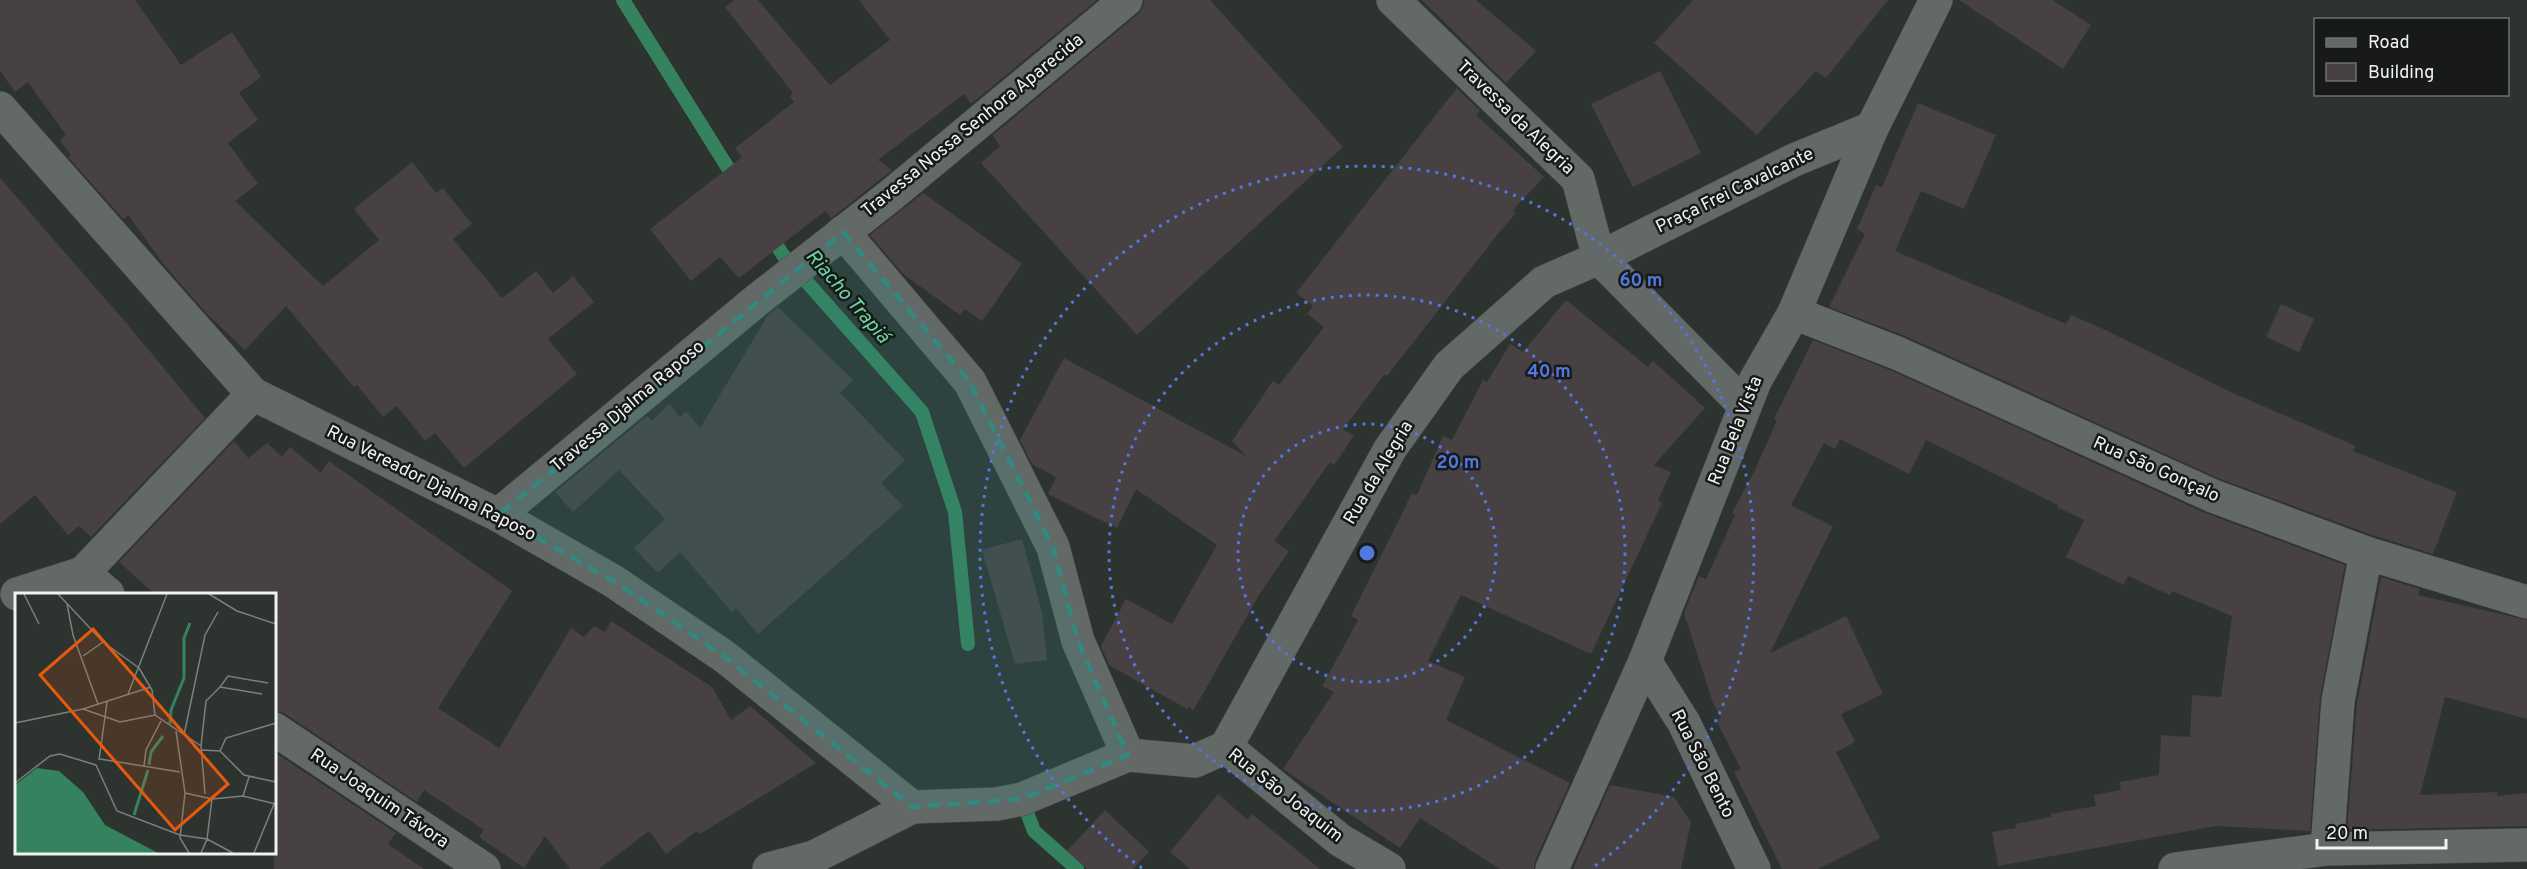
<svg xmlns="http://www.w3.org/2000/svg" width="2527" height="869" font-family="Overpass,sans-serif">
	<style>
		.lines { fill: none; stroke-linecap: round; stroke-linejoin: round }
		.stream { stroke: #35835e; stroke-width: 14 }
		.building { fill: #474143 }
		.minor-casing { stroke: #4a4e4b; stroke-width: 34 }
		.tertiary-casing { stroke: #4a4e4b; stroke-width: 34 }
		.minor { stroke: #636966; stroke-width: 33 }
		.tertiary { stroke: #636966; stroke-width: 33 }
		.marked { fill: #318982; fill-opacity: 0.2; stroke: #318982; stroke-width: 4.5; stroke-dasharray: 12 8; stroke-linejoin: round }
		.ring { fill: none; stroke: #5277de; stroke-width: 3; stroke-dasharray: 3 6 }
		.labels { text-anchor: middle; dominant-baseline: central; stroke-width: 5; stroke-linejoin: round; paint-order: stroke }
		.street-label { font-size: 18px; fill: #f0f3f1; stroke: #171a18 }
		.water-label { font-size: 20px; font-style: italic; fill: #6cd7a2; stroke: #171a18 }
		.inset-river { fill: none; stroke: #35835e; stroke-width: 3 }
		.inset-road { fill: none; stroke: #7b807d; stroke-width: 1.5 }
		.view { fill: #e8590c; fill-opacity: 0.15; stroke: #e8590c; stroke-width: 3 }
		.inset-edge { fill: none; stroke: #f0f3f1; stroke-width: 3 }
		.centre { fill: #5277de; stroke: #171a18; stroke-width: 3 }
		.ring-label { font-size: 18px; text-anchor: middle; font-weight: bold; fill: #5277de; stroke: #171a18; stroke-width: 5; stroke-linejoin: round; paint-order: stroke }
	</style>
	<rect width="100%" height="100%" fill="#2d332f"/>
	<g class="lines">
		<g class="stream">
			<polyline points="623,0 738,184"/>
			<polyline points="769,233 783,255 922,412 955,512 968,644"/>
			<polyline points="1022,799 1034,831 1077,869"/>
		</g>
	</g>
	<g class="building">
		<polygon points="0,0 135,0 181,65 232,32 261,77 239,93 258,120 228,143 258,184 235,201 323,286 379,240 354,209 412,162 436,193 443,188 472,224 453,239 502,298 536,271 553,293 573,276 594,302 548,339 577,374 464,468 435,433 425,441 397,406 383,417 357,385 354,387 286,306 245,350 207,314 164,265 128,215 123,219 68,157 71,155 60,140 66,135 28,82 15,92 0,71"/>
		<polygon points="734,0 758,0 830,85 890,40 859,0 1097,0 971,104 964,94 878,160 892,170 834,216 831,218 828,215 830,212 828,214 825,211 739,278 720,257 691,281 650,229 742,157 735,148 794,102 790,96 793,93 725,7"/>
		<polygon points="1144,0 1210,0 1343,147 1137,335 981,163 1000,146 993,135 1138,14 1143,7"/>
		<polygon points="1422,0 1476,0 1536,51 1506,83"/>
		<polygon points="1693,0 1888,0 1826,78 1816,71 1757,135 1654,43"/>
		<polygon points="1959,0 2052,0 2091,25 2063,69"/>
		<polygon points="1660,71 1701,153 1633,187 1591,104"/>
		<polygon points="1457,88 1480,111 1476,115 1544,177 1513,210 1516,213 1497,235 1387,376 1385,374 1343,429 1354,436 1334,465 1330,462 1274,541 1289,551 1259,595 1193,711 1189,707 1187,709 1109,665 1101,646 1126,599 1172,624 1217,545 1136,489 1117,528 1048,494 1056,477 1032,464 1020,440 1064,358 1246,456 1232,441 1273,381 1279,385 1324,327 1307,314 1313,306 1296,293"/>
		<polygon points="1918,103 1996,135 1964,209 1921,191 1895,251 2066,324 2071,315 2101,328 2235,394 2356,446 2353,451 2457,492 2433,554 2372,535 2220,479 1905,336 1829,307 1865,234 1857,229 1876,185 1882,187"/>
		<polygon points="0,178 128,325 205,418 91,537 79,526 68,535 35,495 0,524"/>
		<polygon points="923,193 1022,264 982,321 965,309 960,315 903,274 870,235"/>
		<polygon points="1566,300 1648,367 1653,361 1705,408 1654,465 1671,472 1658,501 1662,503 1591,654 1461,595 1428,661 1465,677 1446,720 1570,783 1535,861 1534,869 1500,869 1420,818 1400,848 1283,769 1334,692 1322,686 1358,620 1351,616 1412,493 1417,495 1443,436 1452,440 1483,380 1487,382 1510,344 1523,352"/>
		<polygon points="2281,304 2314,319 2299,352 2266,337"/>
		<polygon points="778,307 853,380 840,393 905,460 881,483 903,506 758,634 736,608 732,612 680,552 658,573 634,548 665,519 619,470 573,512 555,492 647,416 652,421 669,404 680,417 686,411 700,428 768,315"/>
		<polygon points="1813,340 1890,370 2205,513 2345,565 2320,698 2310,831 2216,826 1998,866 1992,832 2016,828 2015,824 2051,817 2050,814 2096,806 2094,795 2121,790 2119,782 2159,775 2161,735 2190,737 2192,695 2221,697 2232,616 2172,591 2170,595 2128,576 2124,585 2066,557 2084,520 2057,507 2058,505 1926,440 1909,474 1840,439 1835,449 1824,443 1791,505 1833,526 1770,653 1846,616 1883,694 1841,714 1855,742 1836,752 1880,838 1818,869 1782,869 1734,772 1741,769 1716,720 1721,718 1712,700 1684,613 1699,576 1706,579 1735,515 1732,513 1754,472 1777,420 1774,419"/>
		<polygon points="234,441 248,458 267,443 282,457 290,447 321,473 329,461 512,591 438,708 499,748 571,628 584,637 594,626 605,632 611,621 712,687 731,720 750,706 816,763 700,834 697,831 666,854 649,831 599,869 570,869 545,836 524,868 479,837 484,830 424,790 417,802 284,713 274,710 274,594 155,594 119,562"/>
		<polygon points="1022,539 1042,612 1047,660 1015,664 982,550"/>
		<polygon points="2381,577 2420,589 2418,595 2527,620 2527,719 2445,697 2420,795 2497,792 2497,796 2527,793 2527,826 2347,830 2357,703"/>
		<polygon points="274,752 396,833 388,844 424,869 274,869"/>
		<polygon points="1610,785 1674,797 1691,822 1681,869 1573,869"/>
		<polygon points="1218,794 1248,820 1252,814 1320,869 1190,869 1170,852"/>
		<polygon points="1105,810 1149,852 1133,869 1087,869 1067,851"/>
	</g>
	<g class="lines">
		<defs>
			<g id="minor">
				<polyline points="1393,0 1578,179 1599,258 1745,406"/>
				<polyline points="0,108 253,394 498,515 613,581 725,657 912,807"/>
				<polyline points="843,232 970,382 1053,547 1078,641 1128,755"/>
				<polyline points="1794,313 1897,353 2213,496 2366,553 2527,602"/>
				<polyline points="498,515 757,300 890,196 1126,0"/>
				<polyline points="83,573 253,394"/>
				<polyline points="1645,661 1684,723 1754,869"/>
				<polyline points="2327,849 2338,701 2366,553"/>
				<polyline points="1552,869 1645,661 1755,381 1794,313 1872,128"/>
			</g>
			<g id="tertiary">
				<polyline points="17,594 83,573 108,594"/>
				<polyline points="274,729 484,869"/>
				<polyline points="1226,747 1390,449 1449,366 1544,282 1599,258 1794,160 1872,128 1936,0"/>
				<polyline points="1226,747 1340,840 1389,869"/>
				<polyline points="769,869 814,857 912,807 997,804 1022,799 1128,755 1195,761 1226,747"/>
				<polyline points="2175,869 2327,849 2527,845"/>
			</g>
		</defs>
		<use href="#minor" class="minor-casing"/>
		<use href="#tertiary" class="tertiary-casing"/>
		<use href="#minor" class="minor"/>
		<use href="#tertiary" class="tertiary"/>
	</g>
	<path class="marked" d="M 843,232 L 970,382 L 1053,547 L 1078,641 L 1128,755 L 1022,799 L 912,807 L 725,657 L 613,581 L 498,515 Z"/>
	<g class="ring">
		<circle cx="1367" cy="553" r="129"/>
		<circle cx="1367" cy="553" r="258"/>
		<path d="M1142 868A387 387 0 1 1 1592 868"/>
	</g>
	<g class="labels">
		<g class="street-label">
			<text transform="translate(1515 118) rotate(44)">Travessa da Alegria</text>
			<text transform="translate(973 126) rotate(-39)">Travessa Nossa Senhora Aparecida</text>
			<text transform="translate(1735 191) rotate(-26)">Praça Frei Cavalcante</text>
			<text transform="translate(628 407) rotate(-40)">Travessa Djalma Raposo</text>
			<text transform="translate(1736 431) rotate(-68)">Rua Bela Vista</text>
			<text transform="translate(2156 470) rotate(24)">Rua São Gonçalo</text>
			<text transform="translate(1379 473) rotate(-59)">Rua da Alegria</text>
			<text transform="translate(431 484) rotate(27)">Rua Vereador Djalma Raposo</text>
			<text transform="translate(1702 764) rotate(63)">Rua São Bento</text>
			<text transform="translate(1285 796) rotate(38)">Rua São Joaquim</text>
			<text transform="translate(379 799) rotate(34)">Rua Joaquim Távora</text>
		</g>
		<g class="water-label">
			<text transform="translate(847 297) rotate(49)">Riacho Trapiá</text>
		</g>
	</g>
	<g transform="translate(15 593)">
		<rect width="261" height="261" fill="#2d332f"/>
		<path d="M 22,175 L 44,178 L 68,199 L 90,232 L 143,260 L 0,260 L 0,192 Z" fill="#35835e"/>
		<path class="inset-river" d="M 155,131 L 156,117 L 169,85 L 169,45 L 175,30M 134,172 L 136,159 L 148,143M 119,222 L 133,177"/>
		<path class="inset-road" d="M 9,1 L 24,31M 43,1 L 88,49 L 124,75M 194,1 L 222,18 L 261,31M 52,11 L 58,42 L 83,111M 68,63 L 88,49M 124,75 L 137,97 L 140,122 L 186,153M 205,94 L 213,83 L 253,90M 113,101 L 152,1M 68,116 L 105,129 L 140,122M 0,130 L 68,116 L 136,94M 161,138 L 170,200 L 165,245 L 174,260M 169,142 L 190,42 L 203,19M 187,157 L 205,158M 205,158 L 229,182 L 261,189M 205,158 L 211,145 L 261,130M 85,166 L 165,179M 84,167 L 92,109M 81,172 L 102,218 L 165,242 L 192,246 L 218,260M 129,173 L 131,157 L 146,128M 0,190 L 35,163 L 45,161 L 81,172M 170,200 L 197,206M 190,201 L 186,153 L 191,108 L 205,94 L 247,101M 228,203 L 234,184M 197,206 L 228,203 L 261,211M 186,260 L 192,246 L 197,206M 239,260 L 259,211"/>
		<path class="view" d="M 78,36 L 213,191 L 160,237 L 25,82 Z"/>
		<rect width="261" height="261" class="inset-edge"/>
	</g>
	<circle cx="1367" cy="553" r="9" class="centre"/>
	<g class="ring-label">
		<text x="1641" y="286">60 m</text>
		<text x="1549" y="377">40 m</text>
		<text x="1458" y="468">20 m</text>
	</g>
	<rect x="2314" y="18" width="195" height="78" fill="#171a18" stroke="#6e716f" stroke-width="1.5"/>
	<rect x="2326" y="38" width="30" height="9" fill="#636966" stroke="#6e716f" stroke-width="1.5"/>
	<text x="2368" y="48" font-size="18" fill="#f0f3f1">Road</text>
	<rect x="2326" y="63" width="30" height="18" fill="#474143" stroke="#6e716f" stroke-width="1.5"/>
	<text x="2368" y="78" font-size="18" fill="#f0f3f1">Building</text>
	<path d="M2317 839v9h129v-9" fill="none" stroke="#f0f3f1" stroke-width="3"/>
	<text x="2326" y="839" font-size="18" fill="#f0f3f1" stroke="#171a18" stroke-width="4.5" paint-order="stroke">20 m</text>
</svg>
